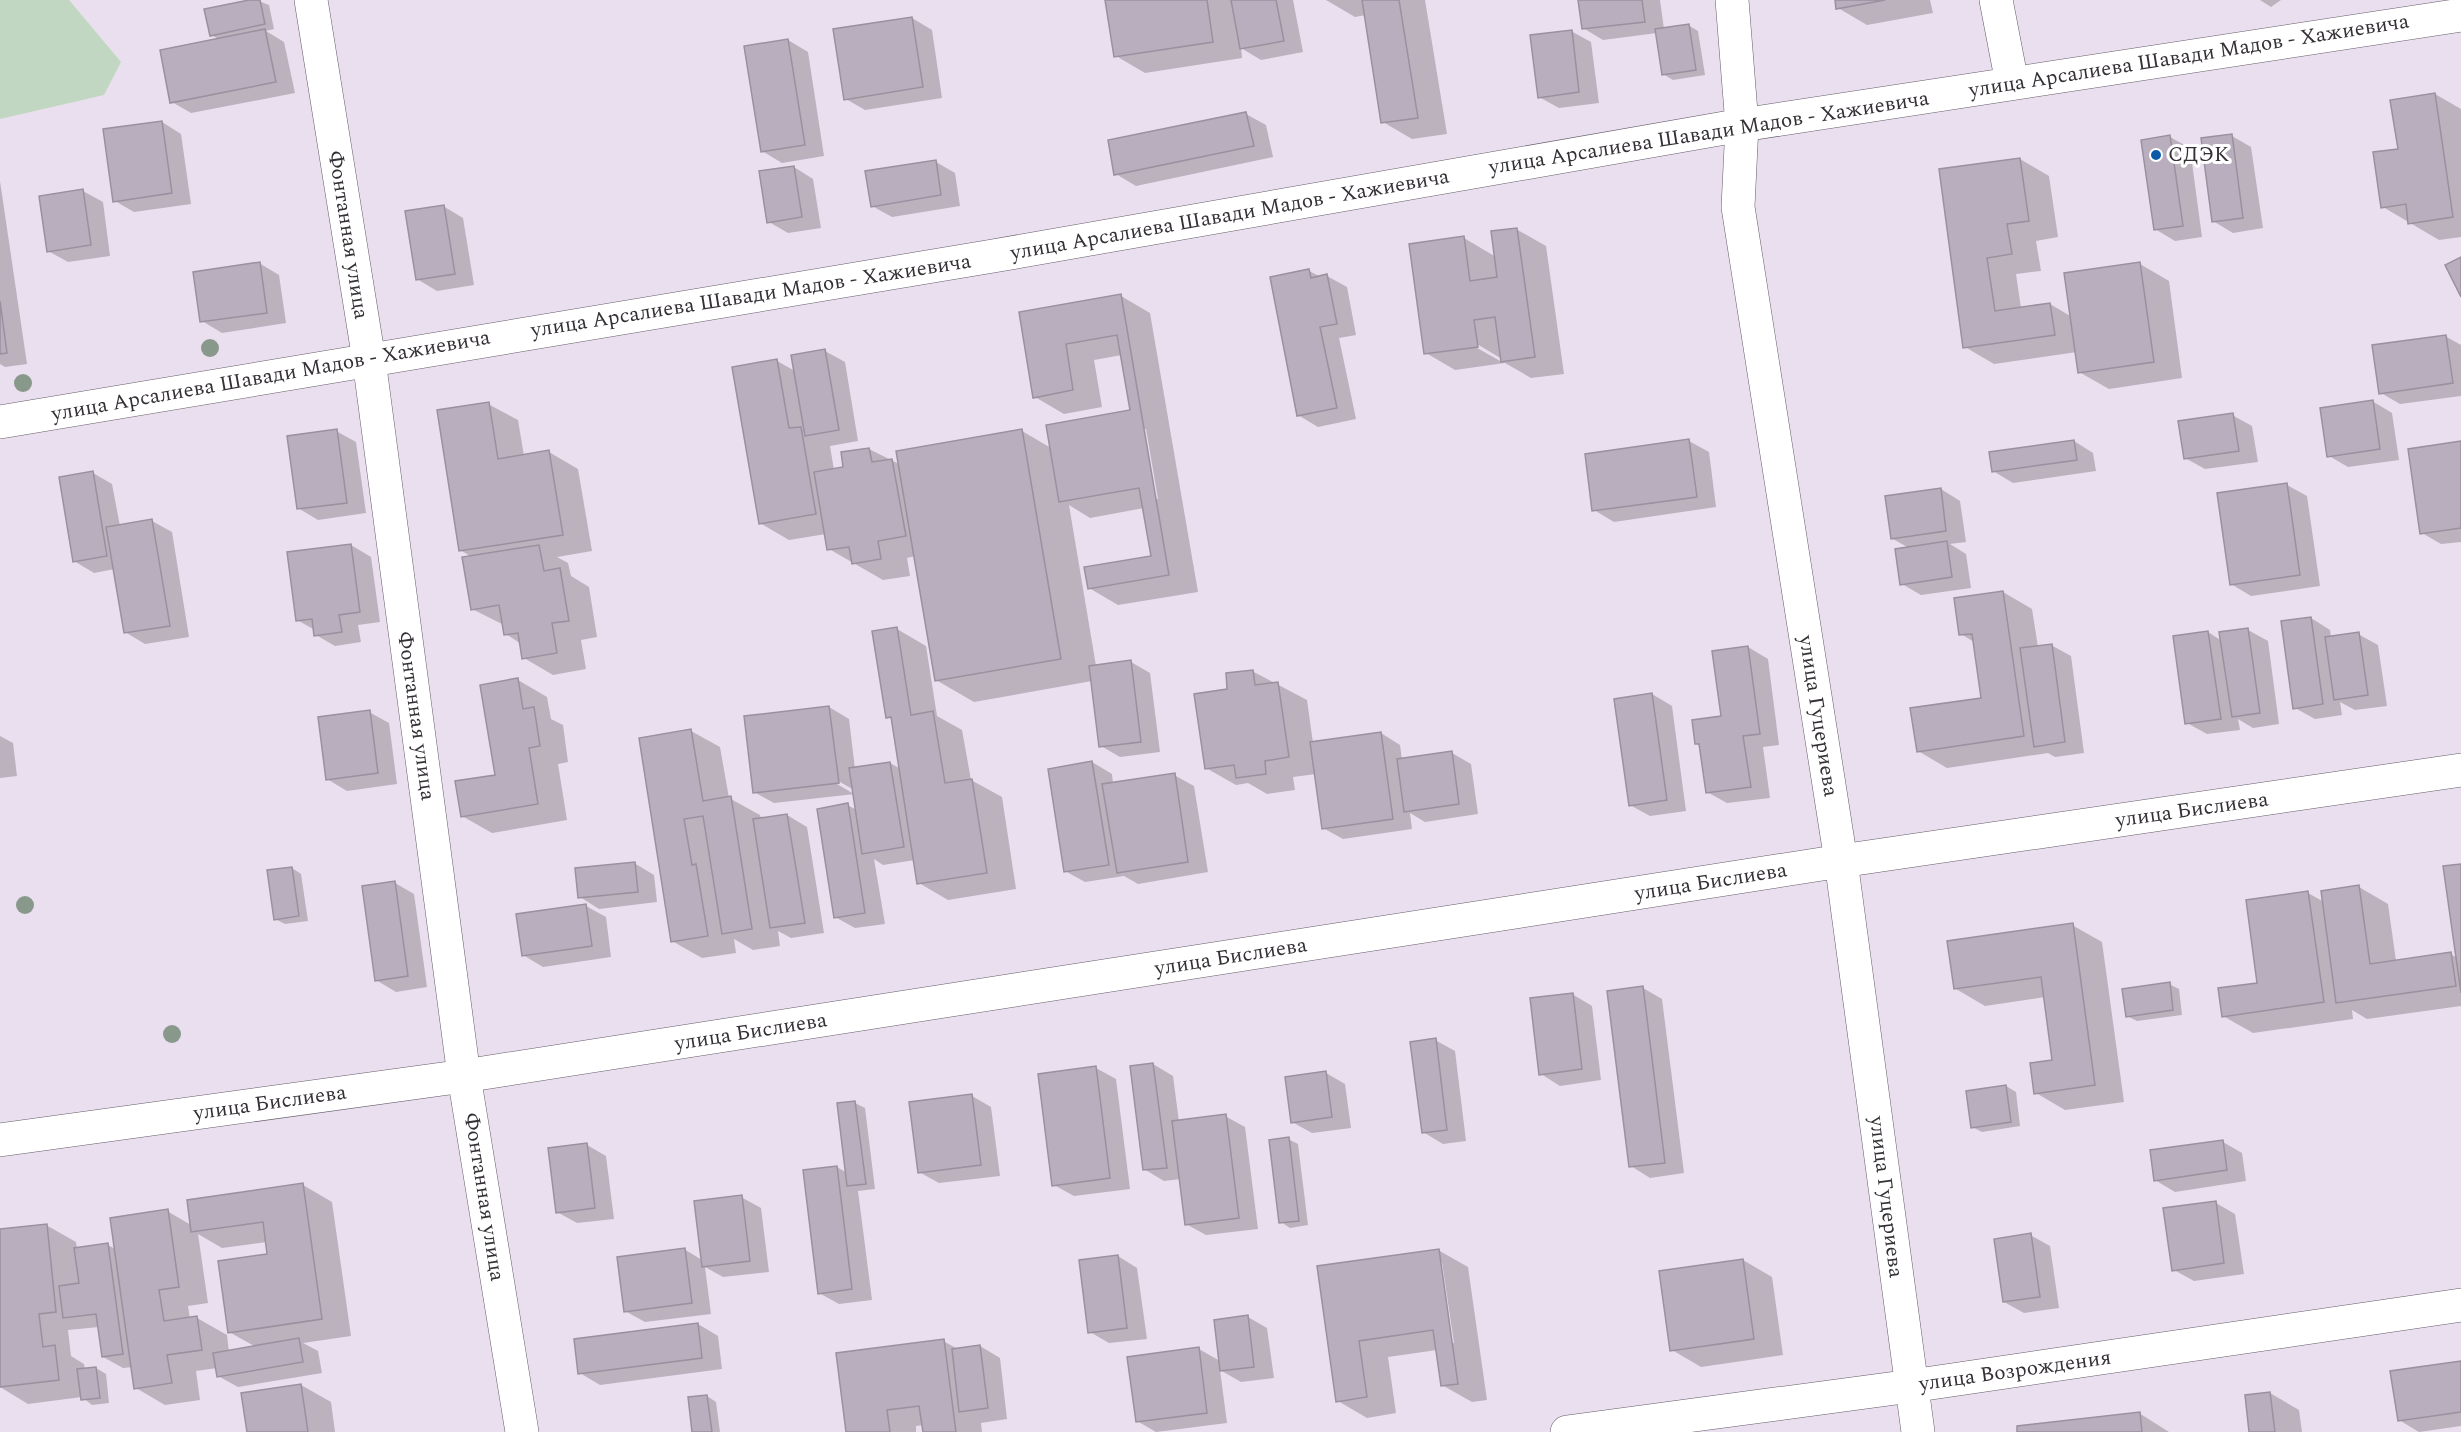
<svg xmlns="http://www.w3.org/2000/svg" width="2461" height="1432" font-family="Spectral,serif">
	<style>
		.green { fill: #c2d7c2 }
		.shadow { fill: #0003; fill-rule: evenodd }
		.building { fill: #b9aebd; stroke: #9a909e; stroke-width: 1.5 }
		.lines { fill: none; stroke-linecap: round; stroke-linejoin: round }
		.minor-casing { stroke: #655c69; stroke-width: 34 }
		.minor { stroke: #fff; stroke-width: 33 }
		.tree { fill: #88998b }
		.poi-dot { fill: #0b59a7; stroke: #fff; stroke-width: 2 }
		.labels { text-anchor: middle; dominant-baseline: central; stroke-width: 6; stroke-linejoin: round; paint-order: stroke }
		.street-label { font-size: 21px; fill: #343036; stroke: #fff }
		.poi-label { font-size: 21px; fill: #343036; stroke: #fff; text-anchor: start }
	</style>
	<rect width="100%" height="100%" fill="#eadfee"/>
	<polygon class="green" points="0,0 69,0 121,62 104,95 0,119"/>
	<g class="shadow">
		<polygon points="256,0 269,5 274,29 266,31 284,42 295,93 191,113 172,102 219,39 211,35"/>
		<polygon points="1107,0 1293,0 1303,52 1261,60 1241,48 1242,58 1145,73 1116,56"/>
		<polygon points="1326,0 1425,0 1447,134 1412,139 1383,122 1366,15 1355,17"/>
		<polygon points="1579,0 1660,0 1664,29 1688,25 1698,31 1705,75 1673,80 1663,74 1657,33 1603,40 1583,28"/>
		<polygon points="1836,0 1930,0 1933,13 1867,25 1838,8"/>
		<polygon points="2260,0 2281,0 2271,7"/>
		<polygon points="912,18 932,30 942,98 865,110 846,99"/>
		<polygon points="1571,31 1591,42 1599,103 1559,108 1539,97"/>
		<polygon points="788,40 808,52 824,156 782,163 762,151"/>
		<polygon points="2435,94 2461,109 2461,237 2439,240 2383,207 2400,150"/>
		<polygon points="1246,114 1266,125 1273,157 1136,186 1116,174"/>
		<polygon points="162,122 181,134 191,204 134,212 115,201"/>
		<polygon points="2232,136 2251,147 2263,228 2233,233 2213,221"/>
		<polygon points="2170,137 2190,148 2202,237 2175,241 2155,229"/>
		<polygon points="2020,159 2049,176 2058,237 2036,241 2041,271 2016,274 2021,308 2050,304 2072,317 2140,264 2169,281 2182,378 2109,389 2079,372 2077,352 1994,364 1965,347 1941,171"/>
		<polygon points="936,162 955,173 960,206 892,217 872,206"/>
		<polygon points="794,167 813,179 821,228 788,233 769,222"/>
		<polygon points="0,181 27,364 5,367 0,364"/>
		<polygon points="83,191 103,202 110,256 68,262 48,251"/>
		<polygon points="443,206 463,218 474,285 437,291 417,279"/>
		<path d="M 1516,229 L 1546,246 L 1564,374 L 1531,378 L 1505,363 L 1455,370 L 1426,353 L 1464,238 L 1496,257 ZM 1472,341 L 1502,359 L 1502,362 L 1470,344 Z"/>
		<polygon points="259,263 279,275 286,323 222,333 202,321"/>
		<polygon points="1309,271 1321,277 1327,276 1347,287 1356,335 1339,338 1356,419 1318,427 1298,415"/>
		<path d="M 1121,296 L 1150,313 L 1198,592 L 1118,605 L 1089,588 L 1152,557 L 1144,508 L 1090,518 L 1069,505 L 1096,666 L 1131,662 L 1150,673 L 1160,752 L 1120,757 L 1101,746 L 1092,681 L 974,702 L 936,680 L 915,556 L 907,558 L 910,576 L 883,580 L 829,549 L 826,534 L 789,540 L 760,523 L 777,361 L 795,371 L 825,351 L 845,362 L 858,441 L 830,446 L 834,470 L 845,468 L 869,449 L 899,464 L 1022,431 L 1051,448 L 1132,411 L 1122,355 L 1094,360 L 1102,407 L 1064,414 L 1035,397 L 1020,313 ZM 1143,429 L 1146,429 L 1158,499 L 1154,499 Z"/>
		<polygon points="2445,336 2461,345 2461,396 2400,404 2381,393"/>
		<polygon points="2372,401 2392,413 2399,460 2348,467 2329,456"/>
		<polygon points="488,404 518,420 524,456 549,452 578,469 592,551 557,557 568,563 571,576 589,587 597,637 581,640 586,669 553,675 524,658 521,644 506,634 504,625 472,609 472,557 460,550"/>
		<polygon points="2232,415 2252,426 2258,462 2205,469 2185,458"/>
		<polygon points="336,431 356,442 366,513 318,520 298,508"/>
		<polygon points="1689,441 1709,452 1716,507 1614,522 1594,510"/>
		<polygon points="2074,441 2093,453 2096,471 2013,483 1993,471"/>
		<polygon points="2461,442 2461,542 2441,544 2422,533"/>
		<polygon points="93,473 112,484 120,526 152,521 172,532 189,637 145,644 125,632 115,569 94,573 74,561"/>
		<polygon points="2287,485 2307,496 2320,586 2251,596 2231,584"/>
		<polygon points="1941,489 1960,501 1966,542 1950,544 1966,554 1971,588 1921,595 1902,584 1909,548 1893,539"/>
		<polygon points="351,545 371,557 380,622 358,625 361,642 335,646 316,635 315,630 297,620 288,554"/>
		<polygon points="2003,592 2032,609 2038,647 2051,645 2071,656 2084,753 2055,757 2048,753 1947,768 1918,751 1982,699 1974,642 1961,634"/>
		<polygon points="2311,618 2330,630 2331,637 2358,634 2378,645 2387,706 2355,710 2340,702 2342,715 2315,719 2295,708"/>
		<path d="M 897,629 L 926,646 L 937,716 L 962,730 L 971,780 L 1002,797 L 1016,889 L 948,900 L 919,883 L 915,860 L 883,865 L 874,859 L 885,924 L 855,928 L 835,917 L 847,805 L 857,810 L 855,794 L 774,803 L 754,792 L 829,707 L 849,719 L 855,769 L 890,763 L 901,769 L 893,720 L 888,717 ZM 833,778 L 854,790 L 854,794 L 832,781 Z"/>
		<polygon points="2248,630 2268,641 2279,724 2253,728 2238,719 2240,730 2207,734 2187,723 2208,632 2222,641"/>
		<polygon points="1748,647 1768,659 1779,745 1763,747 1770,798 1727,803 1707,792 1701,746 1697,743 1723,717"/>
		<polygon points="1252,671 1307,700 1313,743 1381,733 1400,745 1402,760 1452,753 1471,764 1478,814 1425,822 1410,813 1412,829 1343,839 1323,828 1316,774 1293,777 1295,790 1267,794 1248,783 1236,785 1206,768 1229,690"/>
		<polygon points="518,680 547,697 551,719 563,725 568,762 558,764 567,820 492,833 462,816 496,777"/>
		<polygon points="1652,694 1672,706 1686,811 1650,816 1630,805"/>
		<polygon points="369,712 389,723 397,784 347,791 327,779"/>
		<polygon points="691,731 720,747 729,798 760,815 761,820 787,815 807,827 824,933 791,938 778,931 780,946 753,950 734,939 736,953 702,958 672,941"/>
		<polygon points="0,736 13,743 17,776 0,778"/>
		<polygon points="1092,762 1112,774 1113,784 1174,775 1194,786 1208,872 1138,884 1124,876 1085,882 1065,871"/>
		<polygon points="634,863 654,875 657,902 599,909 580,897"/>
		<polygon points="2461,865 2461,1006 2367,1019 2352,1010 2353,1019 2253,1033 2223,1016 2259,984 2308,893 2324,902 2359,887 2388,904 2396,961 2450,954 2458,958"/>
		<polygon points="292,868 301,874 308,921 285,924 275,919"/>
		<polygon points="395,883 414,894 427,987 396,992 376,980"/>
		<polygon points="586,906 606,917 611,957 543,967 523,955"/>
		<polygon points="2072,925 2102,942 2124,1102 2065,1110 2036,1093 2054,1061 2045,997 1985,1006 1956,989"/>
		<polygon points="2169,984 2179,989 2182,1015 2137,1021 2127,1016"/>
		<polygon points="1643,988 1662,999 1684,1173 1650,1178 1631,1166"/>
		<polygon points="1572,994 1592,1006 1601,1080 1560,1086 1541,1074"/>
		<polygon points="1435,1040 1455,1051 1466,1141 1443,1144 1423,1132"/>
		<polygon points="1153,1064 1173,1076 1179,1122 1225,1116 1245,1127 1258,1229 1206,1235 1186,1224 1181,1179 1164,1181 1144,1169"/>
		<polygon points="1096,1068 1116,1079 1130,1189 1074,1196 1054,1185"/>
		<polygon points="1326,1073 1345,1084 1351,1128 1312,1133 1292,1122"/>
		<polygon points="2006,1086 2016,1092 2020,1126 1982,1132 1972,1127"/>
		<polygon points="972,1096 991,1107 1000,1176 939,1183 919,1172"/>
		<polygon points="855,1103 865,1108 875,1189 858,1191 872,1300 839,1304 819,1293 837,1167 847,1173"/>
		<polygon points="1288,1139 1298,1144 1308,1225 1290,1228 1281,1222"/>
		<polygon points="2223,1142 2242,1153 2246,1181 2175,1192 2155,1180"/>
		<polygon points="587,1145 606,1156 614,1219 577,1223 557,1212"/>
		<path d="M 303,1185 L 332,1202 L 351,1336 L 303,1343 L 318,1351 L 322,1373 L 238,1387 L 218,1376 L 217,1368 L 196,1371 L 200,1400 L 165,1405 L 136,1388 L 133,1367 L 123,1368 L 103,1357 L 99,1327 L 68,1330 L 71,1356 L 84,1364 L 85,1370 L 96,1368 L 106,1374 L 109,1403 L 92,1405 L 82,1397 L 28,1404 L 0,1387 L 0,1230 L 46,1225 L 76,1242 L 77,1249 L 108,1245 L 117,1250 L 167,1211 L 191,1225 ZM 198,1234 L 222,1248 L 267,1242 L 269,1255 L 229,1332 L 256,1347 L 229,1352 L 227,1335 L 197,1318 L 190,1319 L 188,1306 L 208,1303 Z"/>
		<polygon points="741,1197 761,1208 769,1272 723,1277 705,1267 711,1314 645,1322 625,1311 684,1249 702,1260"/>
		<polygon points="2216,1203 2235,1214 2244,1274 2194,1281 2174,1270"/>
		<polygon points="2030,1235 2050,1246 2059,1308 2024,1313 2004,1302"/>
		<path d="M 1438,1250 L 1468,1267 L 1487,1400 L 1472,1402 L 1442,1385 L 1437,1350 L 1388,1357 L 1396,1413 L 1367,1418 L 1338,1401 L 1319,1268 ZM 1442,1262 L 1454,1343 L 1451,1343 L 1439,1263 Z"/>
		<polygon points="1118,1256 1137,1268 1147,1339 1109,1343 1090,1332"/>
		<polygon points="1743,1260 1772,1277 1783,1355 1701,1367 1672,1350"/>
		<polygon points="1248,1317 1267,1328 1274,1378 1241,1382 1220,1370 1227,1423 1156,1432 1137,1421 1199,1349 1220,1361"/>
		<polygon points="698,1324 718,1336 722,1369 600,1385 580,1373"/>
		<polygon points="943,1341 958,1349 980,1346 1000,1358 1007,1419 981,1423 982,1432 924,1432 923,1425 916,1426 916,1432 848,1432"/>
		<polygon points="2461,1362 2461,1426 2419,1432 2399,1420"/>
		<polygon points="301,1385 331,1402 335,1432 248,1432"/>
		<polygon points="2270,1393 2299,1410 2302,1432 2251,1432"/>
		<polygon points="707,1396 716,1402 720,1432 693,1432"/>
		<polygon points="2139,1413 2169,1432 2019,1432"/>
	</g>
	<g class="building">
		<polygon points="249,0 260,0 265,24 210,36 204,9"/>
		<polygon points="1105,0 1207,0 1213,42 1114,57"/>
		<polygon points="1231,0 1276,0 1284,41 1240,49"/>
		<polygon points="1362,0 1399,0 1418,118 1381,123"/>
		<polygon points="1578,0 1642,0 1645,22 1582,29"/>
		<polygon points="1835,0 1885,0 1836,9"/>
		<polygon points="912,17 923,87 844,100 833,29"/>
		<polygon points="1689,24 1696,70 1662,75 1655,29"/>
		<polygon points="265,29 276,82 170,103 160,50"/>
		<polygon points="1572,30 1579,92 1538,98 1530,35"/>
		<polygon points="788,39 805,145 761,152 744,46"/>
		<polygon points="2435,93 2453,217 2408,224 2406,204 2381,208 2373,152 2398,149 2390,100"/>
		<polygon points="1246,112 1254,146 1114,175 1108,140"/>
		<polygon points="162,121 172,193 113,202 103,129"/>
		<polygon points="2232,134 2243,218 2212,222 2201,138"/>
		<polygon points="2170,135 2183,226 2154,230 2141,140"/>
		<polygon points="2020,158 2029,221 2007,224 2012,254 1987,258 1995,311 2050,303 2055,335 1963,348 1939,169"/>
		<polygon points="936,160 941,195 871,207 865,171"/>
		<polygon points="794,166 802,217 767,223 759,171"/>
		<polygon points="83,189 91,245 47,252 39,196"/>
		<polygon points="444,205 455,274 416,280 405,211"/>
		<polygon points="1517,228 1535,357 1501,362 1495,317 1474,320 1478,347 1424,354 1409,244 1464,236 1470,281 1497,277 1491,231"/>
		<polygon points="2461,257 2461,297 2445,265"/>
		<polygon points="260,262 267,313 200,322 193,272"/>
		<polygon points="2140,262 2154,362 2078,373 2064,273"/>
		<polygon points="1309,269 1311,278 1327,274 1337,324 1320,327 1337,408 1297,416 1270,277"/>
		<polygon points="1121,294 1169,575 1088,589 1084,567 1151,556 1139,488 1059,502 1046,425 1130,410 1117,335 1066,344 1073,390 1033,398 1019,312"/>
		<polygon points="0,301 7,353 0,354"/>
		<polygon points="2446,335 2453,383 2379,394 2372,345"/>
		<polygon points="825,349 839,430 805,436 791,355"/>
		<polygon points="777,359 789,428 801,427 816,514 759,524 732,367"/>
		<polygon points="2373,400 2380,449 2327,457 2320,408"/>
		<polygon points="489,402 498,459 549,450 563,535 459,551 437,410"/>
		<polygon points="2233,413 2239,451 2184,459 2178,421"/>
		<polygon points="337,429 347,503 297,509 287,436"/>
		<polygon points="1022,429 1061,659 935,681 896,451"/>
		<polygon points="1689,439 1697,497 1592,511 1585,454"/>
		<polygon points="2074,440 2077,460 1992,472 1989,452"/>
		<polygon points="2461,441 2461,528 2420,534 2408,449"/>
		<polygon points="869,448 872,462 892,459 906,536 878,541 881,559 852,564 849,547 827,550 814,472 843,467 841,452"/>
		<polygon points="93,471 107,556 73,562 59,477"/>
		<polygon points="2287,483 2300,575 2230,585 2217,493"/>
		<polygon points="1941,488 1946,531 1891,539 1885,496"/>
		<polygon points="152,519 170,626 124,633 106,527"/>
		<polygon points="1947,541 1952,577 1900,585 1895,549"/>
		<polygon points="351,544 360,612 339,615 342,632 314,636 312,619 296,621 287,552"/>
		<polygon points="539,545 544,571 560,568 569,621 552,623 557,653 522,659 518,633 504,635 499,605 471,610 462,557"/>
		<polygon points="2003,591 2024,736 1917,752 1910,708 1981,698 1972,634 1959,635 1954,598"/>
		<polygon points="2311,617 2323,704 2293,709 2281,621"/>
		<polygon points="897,627 911,715 933,711 945,783 972,779 987,873 917,884 891,717 886,718 872,631"/>
		<polygon points="2248,628 2260,713 2232,717 2219,632"/>
		<polygon points="2208,631 2221,719 2185,724 2173,636"/>
		<polygon points="2359,632 2368,695 2334,700 2325,637"/>
		<polygon points="2052,644 2065,742 2034,747 2020,648"/>
		<polygon points="1748,646 1760,734 1743,736 1751,787 1706,793 1699,744 1695,744 1692,720 1721,716 1712,651"/>
		<polygon points="1131,660 1141,742 1099,747 1089,666"/>
		<polygon points="1253,670 1255,685 1278,682 1289,757 1265,761 1266,774 1236,778 1234,765 1205,769 1194,694 1227,689 1226,673"/>
		<polygon points="518,678 523,709 534,707 540,746 529,748 538,804 461,817 455,781 495,775 480,685"/>
		<polygon points="1652,693 1667,800 1629,806 1614,699"/>
		<polygon points="829,706 839,783 753,793 744,716"/>
		<polygon points="370,710 378,773 326,780 318,717"/>
		<polygon points="691,729 703,801 731,796 752,929 722,934 703,816 684,819 692,865 696,864 708,936 671,942 639,738"/>
		<polygon points="1381,732 1393,819 1322,829 1310,742"/>
		<polygon points="1452,751 1459,804 1404,812 1397,759"/>
		<polygon points="1092,761 1109,865 1064,872 1048,769"/>
		<polygon points="890,762 904,847 862,854 849,768"/>
		<polygon points="1175,773 1188,862 1117,873 1102,784"/>
		<polygon points="848,803 865,913 834,918 817,809"/>
		<polygon points="787,814 805,923 770,928 753,819"/>
		<polygon points="635,862 638,892 578,898 575,868"/>
		<polygon points="2461,864 2461,993 2443,866"/>
		<polygon points="292,867 299,916 274,920 267,870"/>
		<polygon points="395,881 408,976 375,981 362,886"/>
		<polygon points="2359,885 2370,964 2451,952 2456,986 2336,1003 2321,891"/>
		<polygon points="2308,891 2324,1002 2222,1017 2218,988 2257,983 2246,900"/>
		<polygon points="586,904 592,946 522,956 516,914"/>
		<polygon points="2073,923 2095,1085 2034,1094 2030,1063 2052,1060 2041,977 1954,989 1947,941"/>
		<polygon points="2170,982 2173,1010 2126,1017 2122,989"/>
		<polygon points="1643,986 1665,1163 1629,1167 1607,991"/>
		<polygon points="1573,993 1582,1069 1539,1075 1530,998"/>
		<polygon points="1436,1038 1447,1130 1422,1133 1410,1042"/>
		<polygon points="1153,1063 1167,1168 1143,1170 1130,1066"/>
		<polygon points="1096,1066 1110,1178 1052,1186 1038,1074"/>
		<polygon points="1326,1071 1332,1117 1291,1123 1285,1077"/>
		<polygon points="2006,1085 2011,1122 1971,1128 1966,1091"/>
		<polygon points="972,1094 981,1165 918,1173 909,1102"/>
		<polygon points="855,1101 866,1184 847,1186 837,1103"/>
		<polygon points="1226,1114 1239,1218 1185,1225 1172,1121"/>
		<polygon points="1289,1137 1299,1221 1279,1223 1269,1140"/>
		<polygon points="2223,1140 2227,1170 2154,1181 2150,1150"/>
		<polygon points="587,1143 595,1208 556,1213 548,1148"/>
		<polygon points="837,1166 852,1289 818,1294 803,1170"/>
		<polygon points="303,1183 322,1319 228,1333 218,1261 267,1254 263,1222 191,1232 187,1200"/>
		<polygon points="742,1195 750,1261 702,1267 694,1201"/>
		<polygon points="2216,1201 2224,1263 2172,1271 2163,1208"/>
		<polygon points="168,1209 179,1287 159,1290 164,1321 197,1316 202,1350 167,1355 172,1383 134,1389 110,1218"/>
		<polygon points="47,1224 56,1312 39,1314 43,1347 55,1345 59,1380 0,1387 0,1229"/>
		<polygon points="2031,1233 2040,1297 2003,1302 1994,1239"/>
		<polygon points="108,1243 123,1354 102,1357 96,1314 63,1318 59,1286 79,1283 74,1248"/>
		<polygon points="685,1248 692,1303 624,1312 617,1257"/>
		<polygon points="1439,1249 1458,1384 1441,1386 1433,1330 1359,1341 1367,1397 1336,1402 1317,1266"/>
		<polygon points="1118,1255 1127,1328 1088,1333 1079,1260"/>
		<polygon points="1743,1259 1754,1339 1670,1351 1659,1271"/>
		<polygon points="1248,1315 1254,1367 1220,1371 1214,1320"/>
		<polygon points="698,1323 702,1358 578,1374 574,1339"/>
		<polygon points="299,1338 303,1362 217,1377 213,1353"/>
		<polygon points="944,1339 956,1432 923,1432 919,1406 887,1410 890,1432 846,1432 836,1353"/>
		<polygon points="980,1345 988,1408 959,1412 952,1349"/>
		<polygon points="1199,1347 1207,1413 1136,1422 1127,1357"/>
		<polygon points="2461,1361 2461,1412 2398,1421 2390,1371"/>
		<polygon points="96,1367 100,1398 81,1400 77,1369"/>
		<polygon points="301,1384 308,1432 247,1432 241,1393"/>
		<polygon points="2270,1392 2275,1432 2249,1432 2245,1395"/>
		<polygon points="707,1395 712,1432 692,1432 688,1397"/>
		<polygon points="2140,1412 2142,1432 2017,1432 2017,1426"/>
	</g>
	<g class="lines">
		<defs>
			<g id="minor">
				<polyline points="311,0 369,360 464,1076 522,1432"/>
				<polyline points="1732,0 1742,125 1738,207 1841,861 1918,1432"/>
				<polyline points="1996,0 2012,83"/>
				<polyline points="0,422 993,256 1742,125 2461,15"/>
				<polyline points="0,1140 464,1076 1841,861 2461,770"/>
				<polyline points="1567,1432 1911,1386 2461,1305"/>
			</g>
		</defs>
		<use href="#minor" class="minor-casing"/>
		<use href="#minor" class="minor"/>
	</g>
	<g class="tree">
		<circle cx="210" cy="348" r="9"/>
		<circle cx="23" cy="383" r="9"/>
		<circle cx="25" cy="905" r="9"/>
		<circle cx="172" cy="1034" r="9"/>
	</g>
	<circle class="poi-dot" cx="2156" cy="155" r="6"/>
	<g class="labels">
		<g class="street-label">
			<text transform="translate(2189 56) rotate(-9)">улица Арсалиева Шавади Мадов - Хажиевича</text>
			<text transform="translate(1709 133) rotate(-9)">улица Арсалиева Шавади Мадов - Хажиевича</text>
			<text transform="translate(1230 215) rotate(-10)">улица Арсалиева Шавади Мадов - Хажиевича</text>
			<text transform="translate(348 235) rotate(81)">Фонтанная улица</text>
			<text transform="translate(751 296) rotate(-9)">улица Арсалиева Шавади Мадов - Хажиевича</text>
			<text transform="translate(271 376) rotate(-10)">улица Арсалиева Шавади Мадов - Хажиевича</text>
			<text transform="translate(416 716) rotate(82)">Фонтанная улица</text>
			<text transform="translate(1818 716) rotate(81)">улица Гуцериева</text>
			<text transform="translate(2192 810) rotate(-8)">улица Бислиева</text>
			<text transform="translate(1711 882) rotate(-9)">улица Бислиева</text>
			<text transform="translate(1231 957) rotate(-9)">улица Бислиева</text>
			<text transform="translate(751 1032) rotate(-9)">улица Бислиева</text>
			<text transform="translate(270 1103) rotate(-8)">улица Бислиева</text>
			<text transform="translate(484 1197) rotate(81)">Фонтанная улица</text>
			<text transform="translate(1886 1197) rotate(83)">улица Гуцериева</text>
			<text transform="translate(2015 1371) rotate(-8)">улица Возрождения</text>
		</g>
		<g class="poi-label">
			<text x="2168" y="155">СДЭК</text>
		</g>
	</g>
</svg>
